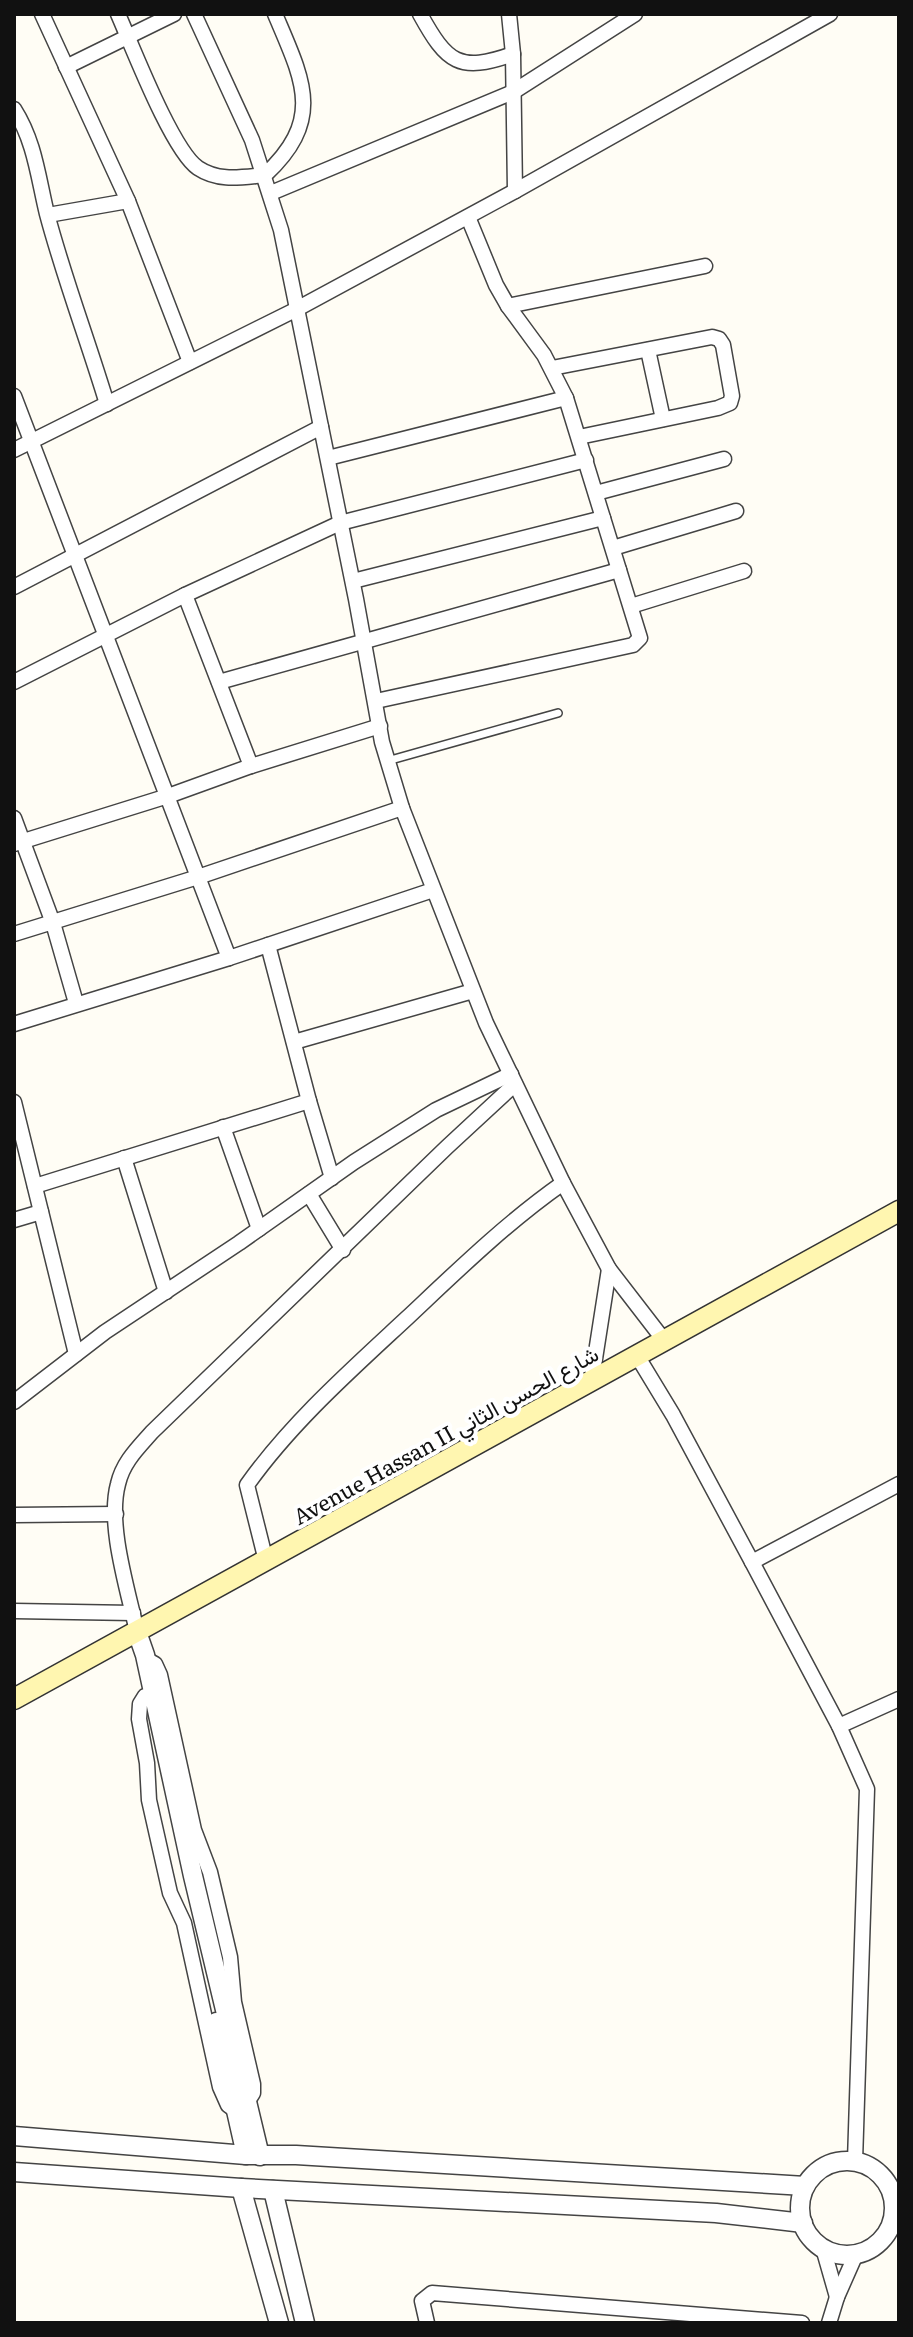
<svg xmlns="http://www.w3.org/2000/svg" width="913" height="2337" font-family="Literata,Vazirmatn,serif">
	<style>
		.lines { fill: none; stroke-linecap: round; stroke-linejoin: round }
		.service-casing { stroke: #444; stroke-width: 10 }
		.minor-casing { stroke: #444; stroke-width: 17 }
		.tertiary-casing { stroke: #444; stroke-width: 21 }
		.secondary-casing { stroke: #333; stroke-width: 23 }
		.service { stroke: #fff; stroke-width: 7 }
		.minor { stroke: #fff; stroke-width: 14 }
		.tertiary { stroke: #fff; stroke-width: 18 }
		.secondary { stroke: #fff6b0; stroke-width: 20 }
		.labels { text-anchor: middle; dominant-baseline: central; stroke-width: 8; stroke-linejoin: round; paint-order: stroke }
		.street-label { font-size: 22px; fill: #111; stroke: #fff }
	</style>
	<rect width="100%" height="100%" fill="#fffdf5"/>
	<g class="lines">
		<defs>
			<polyline id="service" points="387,761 558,713"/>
			<g id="minor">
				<polyline points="42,14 128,201 190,362"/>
				<path d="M 118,14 C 133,48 172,150 198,168 C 219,182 242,177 265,175 C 325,119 303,80 275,14"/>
				<polyline points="194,14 252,140 281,230 356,599 382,742 402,808 486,1023 563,1183 609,1269 663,1339"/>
				<path d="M 420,14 C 447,63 459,73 513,54"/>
				<polyline points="509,14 513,54 515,191"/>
				<polyline points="66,67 174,14"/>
				<path d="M 14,109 C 35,142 38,177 47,214 C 64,278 88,341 107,404"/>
				<polyline points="271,193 513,92 635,14"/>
				<polyline points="48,215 128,201"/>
				<polyline points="508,306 705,266"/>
				<polyline points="648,350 663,419"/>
				<polyline points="552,368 712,337 719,339 723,345 732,396 730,403 718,408 579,437"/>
				<polyline points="14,396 229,958"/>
				<polyline points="14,450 295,310 515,191 830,14"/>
				<polyline points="328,458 566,398"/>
				<polyline points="596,493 724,459"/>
				<polyline points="613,548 736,511"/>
				<polyline points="353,581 603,518"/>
				<polyline points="14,587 321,427"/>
				<polyline points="185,595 251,766"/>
				<polyline points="631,606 744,571"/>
				<polyline points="14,682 185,595 340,523 586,460"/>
				<polyline points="219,682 619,570"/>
				<polyline points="376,701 633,645 640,638 566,398 544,355 508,306 496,285 468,217"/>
				<polyline points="14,818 53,923 76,1003"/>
				<polyline points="14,844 168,796 251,766 380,726"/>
				<polyline points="14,934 198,877 402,808"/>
				<polyline points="14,1024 229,958 433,890"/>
				<polyline points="294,1042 473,991"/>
				<polyline points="309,1101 332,1178"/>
				<polyline points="14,1102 76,1354"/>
				<polyline points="223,1127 259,1229"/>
				<polyline points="124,1158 166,1292"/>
				<polyline points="35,1186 309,1101 268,945"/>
				<polyline points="309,1194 343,1250"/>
				<polyline points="14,1220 41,1212"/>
				<polyline points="636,1354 673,1415 752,1562 839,1726 867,1789 855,2161"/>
				<polyline points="592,1378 609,1269"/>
				<polyline points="14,1402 105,1332 239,1243 354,1162 436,1110 511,1074"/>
				<polyline points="14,1515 116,1514"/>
				<path d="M 266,1561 L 247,1485 C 291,1423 351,1370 407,1318 C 457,1271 506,1223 563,1183"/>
				<polyline points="752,1562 899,1484"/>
				<polyline points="14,1611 133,1613"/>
				<path d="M 137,1632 C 128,1590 107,1525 118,1484 C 123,1462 138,1448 152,1432 L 447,1147 L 515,1084"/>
				<polyline points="146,1659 155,1664 160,1675 194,1830 210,1872 230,1957 234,2002 253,2084 253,2093 248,2101"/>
				<polyline points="145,1696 140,1704 139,1719 147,1763 149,1800 170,1893 184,1923 220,2087 228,2105 235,2110"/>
				<polyline points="839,1726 899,1699"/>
				<polyline points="823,2248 837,2297"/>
				<polyline points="427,2323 422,2301 432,2293 802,2323"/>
				<polyline points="829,2323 837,2297 856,2254"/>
			</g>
			<g id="tertiary">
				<polyline points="137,1632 145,1655 193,1876 260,2156"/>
				<polyline points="216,2022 246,2155"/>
				<polyline points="14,2136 246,2155 296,2155 805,2186"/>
				<circle cx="847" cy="2208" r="47"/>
				<polyline points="14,2172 241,2188 716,2213 803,2223"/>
				<polyline points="241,2188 279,2323"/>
				<polyline points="273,2190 305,2323"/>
			</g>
			<polyline id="secondary" points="14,1699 899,1211"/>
		</defs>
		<use href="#service" class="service-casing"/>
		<use href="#minor" class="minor-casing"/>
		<use href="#tertiary" class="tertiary-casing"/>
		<use href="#secondary" class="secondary-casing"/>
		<use href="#service" class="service"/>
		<use href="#minor" class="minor"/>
		<use href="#tertiary" class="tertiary"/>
		<use href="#secondary" class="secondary"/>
	</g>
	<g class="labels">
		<g class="street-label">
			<text transform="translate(445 1434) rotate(-29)">Avenue Hassan II شارع الحسن الثاني</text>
		</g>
	</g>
	<rect width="913" height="2337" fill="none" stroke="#111111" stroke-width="32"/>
</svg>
